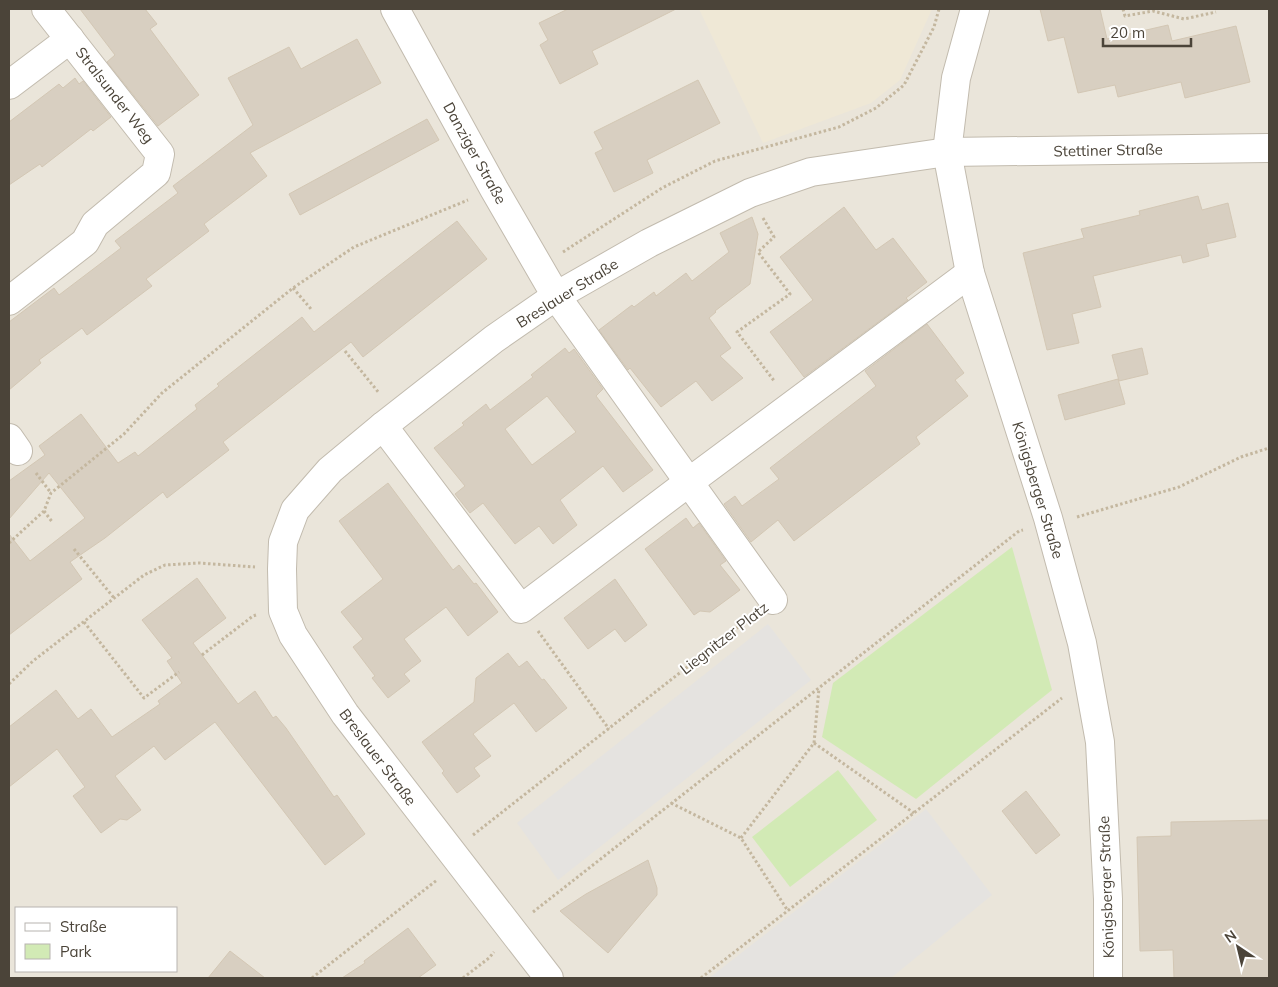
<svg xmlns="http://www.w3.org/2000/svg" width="1278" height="987" font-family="Mulish,sans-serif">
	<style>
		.residential { fill: #eae5da; fill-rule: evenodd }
		.education { fill: #efe8d6 }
		.green { fill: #d2eab5 }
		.parking { fill: #e5e3e0 }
		.building { fill: #d8cfc1; stroke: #d3c7b4; fill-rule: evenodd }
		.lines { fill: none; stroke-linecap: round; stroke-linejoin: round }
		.minor-casing { stroke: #c2bbae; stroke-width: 30 }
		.path { stroke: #c4b79f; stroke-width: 3; stroke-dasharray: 2.5 2.5; stroke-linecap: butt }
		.minor { stroke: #fff; stroke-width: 28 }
		.labels { text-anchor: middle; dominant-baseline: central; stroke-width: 4; stroke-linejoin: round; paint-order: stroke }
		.street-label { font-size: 15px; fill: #4b4439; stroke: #fff }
	</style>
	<rect width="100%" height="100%" fill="#f6f3ec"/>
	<path class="residential" d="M 9,9 L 1269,9 L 1269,978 L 9,978 ZM 16,908 L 176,908 L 176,971 L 16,971 Z"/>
	<polygon class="education" points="699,9 932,9 900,80 871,103 763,143"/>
	<g class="green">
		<polygon points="1012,547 1052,690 916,799 822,737 833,683"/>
		<polygon points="838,770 877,820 790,887 752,837"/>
	</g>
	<g class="parking">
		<polygon points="768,624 811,680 558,880 517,823"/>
		<polygon points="926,809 992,895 891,978 709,978"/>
	</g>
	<g class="building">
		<polygon points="80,9 145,9 157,24 150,29 199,95 158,126 107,62 115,55"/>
		<polygon points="568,9 676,9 592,51 598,64 560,84 540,45 548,40 539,23"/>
		<polygon points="1040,9 1100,9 1107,39 1168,25 1172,41 1236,26 1250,82 1185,98 1181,82 1118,97 1115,85 1078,93 1064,37 1048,41"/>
		<polygon points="357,39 381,83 250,153 267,176 204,224 209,231 146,279 152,286 87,335 82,328 39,360 41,363 9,390 9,322 54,288 59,295 121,248 115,241 178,193 173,186 253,125 228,78 289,47 301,69"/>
		<polygon points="75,78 79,84 83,81 111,117 93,131 91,129 42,167 40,164 9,185 9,122 59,84 63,88"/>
		<polygon points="698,80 720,123 647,160 653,173 614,192 595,153 603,149 594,132"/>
		<polygon points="427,119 439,140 300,215 289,194"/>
		<polygon points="1198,196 1202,210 1228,203 1236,237 1206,244 1209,256 1183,263 1181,255 1093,276 1101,307 1072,314 1079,343 1047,350 1023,253 1084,238 1081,229 1140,215 1139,211"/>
		<polygon points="844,207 876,250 893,238 927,282 906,298 908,300 804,377 770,332 813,300 780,257"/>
		<polygon points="752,217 758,234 750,284 715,311 716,312 709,318 731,348 720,356 743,378 712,401 696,381 661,407 630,368 628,370 599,330 632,305 634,307 654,292 656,296 686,273 692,281 729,252 720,233"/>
		<polygon points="457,221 487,259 363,357 351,342 223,442 229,450 167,498 163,492 105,538 70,562 82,579 9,635 9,534 30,561 85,518 49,473 9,519 9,481 45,455 39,446 81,414 118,463 135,452 138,456 197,409 195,405 219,386 217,384 302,317 314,332"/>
		<polygon points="927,324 964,373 955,380 968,396 916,437 920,444 794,541 778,520 751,542 724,504 735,496 742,506 779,479 770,468 876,386 865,371"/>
		<path d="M 565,348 L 569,353 L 574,349 L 603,389 L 596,396 L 653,470 L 623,492 L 603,466 L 560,500 L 577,525 L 553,544 L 539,526 L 515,544 L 483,503 L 470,513 L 455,494 L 465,486 L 434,448 L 464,425 L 462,423 L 486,404 L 490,410 L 533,377 L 531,375 ZM 547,396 L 576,432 L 532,465 L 505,429 Z"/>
		<polygon points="1142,348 1148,374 1119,381 1112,355"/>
		<polygon points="1118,379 1125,404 1065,420 1058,395"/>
		<polygon points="388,483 453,570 459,565 474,584 476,583 498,612 468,636 446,607 404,639 421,661 404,674 410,681 388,698 372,678 375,676 353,647 363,639 341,612 383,579 339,521"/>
		<polygon points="686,518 693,528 699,523 726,561 720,565 740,590 710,612 700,611 694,615 645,549"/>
		<polygon points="197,578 226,618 193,643 238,704 255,691 273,718 276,716 286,728 334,797 337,795 365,834 325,865 215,722 165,760 154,746 115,776 141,810 127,820 120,819 101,833 73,796 85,787 57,749 9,787 9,727 56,690 78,719 91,709 112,737 160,704 158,701 182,683 167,661 172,658 142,620"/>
		<polygon points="615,579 647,625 625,642 615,629 588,649 564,618"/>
		<polygon points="508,653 519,667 527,661 542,680 544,679 567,708 536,732 514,703 473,734 491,756 474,768 480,776 457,793 442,773 444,771 422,742 474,702 476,678"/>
		<polygon points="1026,791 1060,835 1036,854 1002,811"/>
		<polygon points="1269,820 1269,978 1174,978 1173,950 1140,951 1137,837 1171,836 1171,822"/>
		<polygon points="648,860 657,888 657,895 608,953 560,911 586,894"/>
		<polygon points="408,928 436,965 418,978 342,978 365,963 364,961"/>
		<polygon points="230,951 265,978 208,978"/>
	</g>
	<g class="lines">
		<defs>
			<g id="minor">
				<polyline points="395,9 494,189 556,296 773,600"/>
				<polyline points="975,9 956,78 947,152 970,273 1048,518 1082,643 1100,742 1108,899 1108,978"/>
				<polyline points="9,85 70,39"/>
				<polyline points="9,301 85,242 95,224 156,173 160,154 46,9"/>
				<polyline points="383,426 521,609 689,482 970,273"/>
				<polyline points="9,438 18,451"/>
				<polyline points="549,978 345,714 293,635 283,611 282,569 283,542 295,510 330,470 383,426 494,339 556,296 649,243 750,193 811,172 947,152 1269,148"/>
			</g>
		</defs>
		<use href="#minor" class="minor-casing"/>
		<g class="path">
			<polyline points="1123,9 1125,16 1153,11 1184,19 1216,12"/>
			<polyline points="763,218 774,237 758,252 790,294 737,332 775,382"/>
			<polyline points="563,252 662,188 715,161 839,127 876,108 904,85 934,27 939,9"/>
			<polyline points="293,288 311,309"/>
			<polyline points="345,351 379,393"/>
			<polyline points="36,473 51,493"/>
			<polyline points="44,511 53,523"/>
			<polyline points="1077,517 1179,487 1241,457 1269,448"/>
			<polyline points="9,543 44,511 51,493 124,434 162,393 293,288 354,247 468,200"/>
			<polyline points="74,549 114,598"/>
			<polyline points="84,622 144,698 179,672"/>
			<polyline points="538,631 609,729"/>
			<polyline points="202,655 253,616 256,615"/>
			<polyline points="9,684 33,661 144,575 165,565 199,563 255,567"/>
			<polyline points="814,743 914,813"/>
			<polyline points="671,803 741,838 788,911"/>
			<polyline points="473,835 751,617"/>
			<polyline points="741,838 814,743 819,688"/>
			<polyline points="533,912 1019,531 1023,530"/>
			<polyline points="312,978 437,880"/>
			<polyline points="463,978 489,958 494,952"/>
			<polyline points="701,978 1062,698"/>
		</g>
		<use href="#minor" class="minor"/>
	</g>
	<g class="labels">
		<g class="street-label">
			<text transform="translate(115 95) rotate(52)">Stralsunder Weg</text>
			<text transform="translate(1108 150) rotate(-1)">Stettiner Straße</text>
			<text transform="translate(475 153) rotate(61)">Danziger Straße</text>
			<text transform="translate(567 293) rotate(-32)">Breslauer Straße</text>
			<text transform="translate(1038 490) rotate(73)">Königsberger Straße</text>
			<text transform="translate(724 638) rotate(-38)">Liegnitzer Platz</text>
			<text transform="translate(378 757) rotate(53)">Breslauer Straße</text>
			<text transform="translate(1106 887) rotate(-92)">Königsberger Straße</text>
		</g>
	</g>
	<rect width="1278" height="987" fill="none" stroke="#4b4439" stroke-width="20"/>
	<rect x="15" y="907" width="162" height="65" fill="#ffffff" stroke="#b7b4b0"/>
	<rect x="25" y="923" width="25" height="8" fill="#ffffff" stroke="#b7b4b0"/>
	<text x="60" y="932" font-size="15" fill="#4b4439">Straße</text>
	<rect x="25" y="944" width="25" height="15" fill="#d2eab5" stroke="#b7b4b0"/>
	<text x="60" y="957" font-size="15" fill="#4b4439">Park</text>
	<g transform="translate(1238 947) rotate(325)" stroke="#ffffff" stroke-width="4" paint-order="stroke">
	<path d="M0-4L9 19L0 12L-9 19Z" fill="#4b4439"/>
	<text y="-8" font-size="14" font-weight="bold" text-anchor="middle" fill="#4b4439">N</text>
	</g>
	<path d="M1103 38v8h88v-8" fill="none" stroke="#4b4439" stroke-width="2.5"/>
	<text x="1110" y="38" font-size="15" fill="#4b4439" stroke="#ffffff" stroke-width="4" paint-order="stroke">20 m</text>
</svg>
